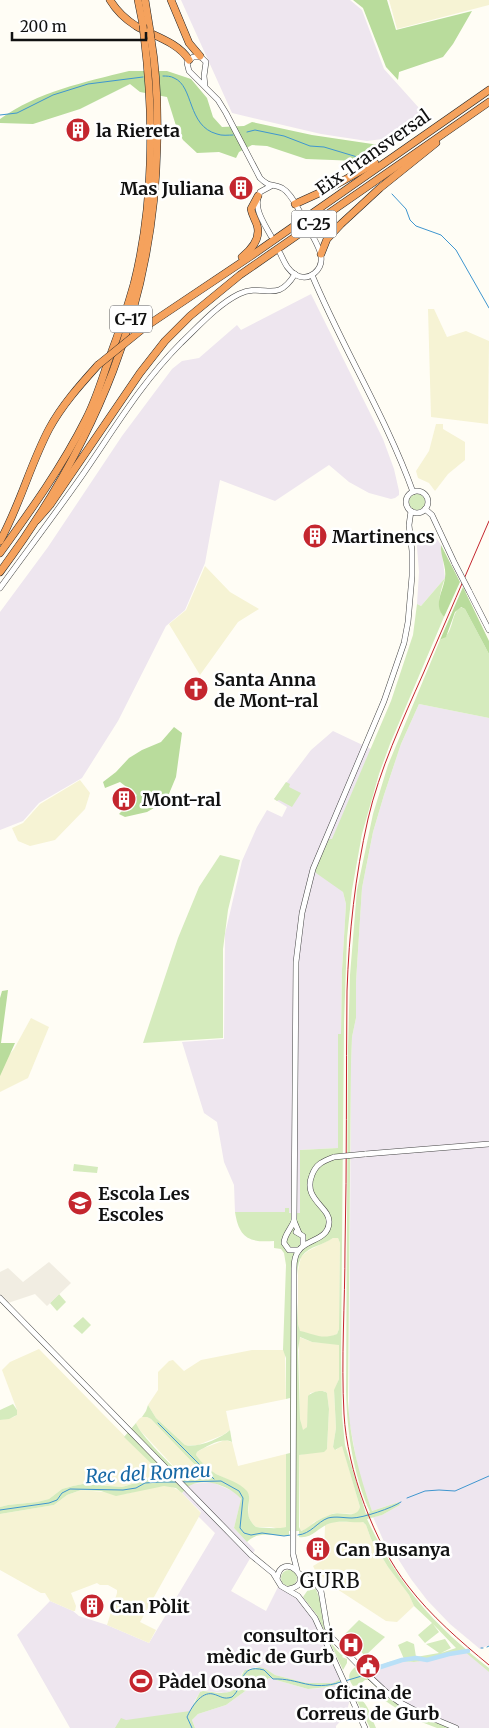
<svg xmlns="http://www.w3.org/2000/svg" width="489" height="1728" font-family="Merriweather,serif">
	<style>
		.industrial { fill: #eee6ef }
		.farmland { fill: #f6f3d4 }
		.green { fill: #d5ebbd; fill-rule: evenodd }
		.forest { fill: #b9dc9c }
		.plaza { fill: #f1ede2 }
		.lines { fill: none; stroke-linecap: round; stroke-linejoin: round }
		.stream { stroke: #3f96cf; stroke-width: 1 }
		.canal { stroke: #b9e0f7; stroke-width: 4.5 }
		.tertiary-casing { stroke: #444; stroke-width: 6 }
		.motorway-casing { stroke: #222; stroke-width: 8 }
		.tertiary { stroke: #fff; stroke-width: 5 }
		.motorway { stroke: #f5a25d; stroke-width: 7 }
		.rail { stroke: #c4262e; stroke-width: 1 }
		.tertiary-bridge-casing { stroke: #444; stroke-width: 6; stroke-linecap: butt }
		.motorway-bridge-casing { stroke: #222; stroke-width: 8; stroke-linecap: butt }
		.tertiary-bridge { stroke: #fff; stroke-width: 5 }
		.motorway-bridge { stroke: #f5a25d; stroke-width: 7 }
		.labels { text-anchor: middle; dominant-baseline: central; stroke-width: 5; stroke-linejoin: round; paint-order: stroke }
		.shield { fill: #fff; stroke: #585858; stroke-width: 1 }
		.shield-label { font-size: 16px; font-weight: bold; fill: #111 }
		.poi-label { font-size: 18px; font-weight: bold; fill: #111; stroke: #fff; text-anchor: start }
		.street-label { font-size: 18px; fill: #111; stroke: #fff }
		.water-label { font-size: 19px; font-style: italic; fill: #1768a6; stroke: #fff }
		.quarter-label { font-size: 20px; letter-spacing: 1px; fill: #111; stroke: #fff }
	</style>
	<rect width="100%" height="100%" fill="#fffdf5"/>
	<g class="industrial">
		<polygon points="181,0 350,0 362,10 384,69 428,118 398,137 367,141 321,134 232,113"/>
		<polygon points="311,294 383,439 394,469 399,491 399,495 395,498 391,499 369,493 349,482 329,465 275,501 220,480 205,563 185,610 166,626 118,721 82,778 39,803 23,821 0,830 0,612 48,547 122,436 172,369 182,361 199,358 237,325 241,330"/>
		<polygon points="432,531 441,545 445,578 421,606 417,604 419,572 416,535"/>
		<polygon points="419,704 489,718 489,1645 480,1649 450,1624 427,1600 411,1579 388,1543 385,1544 373,1517 382,1515 400,1505 399,1502 372,1511 359,1474 349,1420 351,1065 352,1037 356,1018 356,982 362,888 373,832 384,795 401,744"/>
		<polygon points="333,731 371,749 332,840 334,884 343,892 346,904 342,970 341,1034 338,1034 338,1148 300,1150 300,1213 235,1212 234,1185 224,1162 217,1122 204,1113 182,1042 224,1039 225,934 242,861 257,827 267,810 282,817 287,807 274,799 311,750"/>
		<polygon points="212,1482 237,1493 241,1500 234,1528 255,1550 231,1591 266,1611 278,1587 300,1600 315,1620 350,1699 346,1715 336,1726 336,1728 195,1728 192,1720 198,1714 226,1705 248,1689 261,1685 269,1678 308,1689 322,1688 339,1680 333,1683 307,1683 275,1675 267,1670 257,1667 247,1669 242,1673 237,1687 232,1691 225,1693 203,1691 200,1692 194,1702 191,1728 70,1728 17,1635 50,1601 73,1611 79,1616 107,1625 149,1643 215,1533 198,1516 201,1512 182,1493 191,1484"/>
		<polygon points="465,1651 489,1672 489,1728 459,1728 436,1719 400,1701 387,1691 368,1672 402,1661 414,1662"/>
	</g>
	<g class="farmland">
		<polygon points="389,0 489,0 489,5 397,29"/>
		<polygon points="428,309 434,309 447,337 466,331 489,341 488,424 431,417"/>
		<polygon points="436,424 443,424 443,429 465,442 465,460 448,474 435,491 429,483 418,478 416,471 429,451"/>
		<polygon points="205,566 230,592 259,609 238,622 200,675 169,624 186,610"/>
		<polygon points="80,780 90,793 85,809 55,840 30,846 18,841 12,828 23,823 40,804"/>
		<polygon points="31,1018 49,1027 28,1078 0,1092 0,1066 14,1049"/>
		<polygon points="333,1238 338,1238 340,1243 339,1329 337,1334 330,1337 320,1337 300,1332 298,1324 298,1271 301,1257 308,1251"/>
		<polygon points="299,1337 312,1342 339,1344 339,1379 334,1391 336,1428 333,1447 336,1450 342,1445 360,1507 359,1512 355,1514 334,1513 314,1522 307,1529 300,1531 299,1455 327,1449 329,1409 327,1393 324,1391 310,1393 307,1427 303,1431 301,1427 300,1419"/>
		<polygon points="39,1349 161,1473 160,1475 122,1487 83,1484 73,1486 62,1489 49,1499 37,1502 8,1505 0,1507 0,1420 14,1417 17,1415 17,1410 2,1370 10,1362"/>
		<polygon points="252,1350 283,1350 285,1354 286,1399 226,1411 230,1430 223,1435 198,1445 185,1445 156,1418 148,1405 158,1390 158,1372 169,1361 173,1360 184,1371 201,1360"/>
		<polygon points="142,1417 147,1417 151,1419 186,1454 202,1474 200,1476 191,1477 184,1475 177,1470 137,1427 136,1423 139,1419"/>
		<polygon points="225,1440 232,1442 238,1466 286,1454 286,1527 280,1529 271,1527 256,1527 251,1522 248,1515 249,1497 247,1492 238,1485 214,1473 202,1463 196,1455 197,1452 204,1448"/>
		<polygon points="164,1486 170,1486 180,1491 201,1513 140,1622 156,1630 149,1643 107,1625 117,1593 117,1590 108,1585 100,1585 97,1583 71,1593 76,1606 75,1611 73,1611 50,1601 45,1593 41,1593 0,1570 0,1514 54,1505 67,1495 81,1490 125,1494 153,1487"/>
		<polygon points="333,1522 363,1522 366,1525 371,1539 388,1567 409,1595 414,1606 397,1622 386,1621 337,1589 315,1570 313,1566 323,1560 324,1556 325,1525"/>
	</g>
	<g class="green">
		<circle cx="417" cy="502" r="8"/>
		<path d="M 445,578 C 441,590 435,606 444,617 L 390,744 L 379,774 L 362,834 L 352,890 L 347,938 L 344,1023 L 341,1359 L 342,1416 L 345,1445 L 366,1514 L 370,1512 C 353,1474 347,1432 346,1391 L 348,1048 L 350,975 L 357,890 L 373,814 L 388,765 L 440,640 C 454,635 450,615 460,607 L 465,609 L 489,654 L 489,718 L 419,704 L 401,744 L 384,795 L 373,832 L 362,888 L 356,982 L 356,1018 L 352,1037 L 351,1065 L 348,1401 C 350,1440 359,1474 372,1511 L 399,1502 L 400,1505 L 382,1515 L 367,1519 C 398,1584 432,1624 489,1668 L 489,1672 L 464,1651 L 428,1660 L 414,1662 L 402,1661 L 371,1671 L 370,1669 L 389,1662 L 404,1659 L 398,1645 L 407,1641 L 414,1644 L 416,1657 L 439,1653 L 426,1644 L 445,1639 L 451,1648 L 441,1653 L 456,1648 L 433,1624 L 439,1632 L 425,1643 L 418,1635 L 432,1623 L 414,1606 L 409,1595 L 388,1567 L 371,1539 L 366,1525 L 363,1522 C 353,1523 341,1520 331,1523 C 319,1526 313,1539 299,1537 L 299,1531 L 289,1531 L 289,1536 C 275,1537 258,1530 247,1542 L 234,1528 L 241,1499 C 232,1487 206,1477 191,1485 C 188,1486 185,1490 182,1493 L 176,1488 L 164,1486 L 116,1496 L 101,1491 L 81,1490 L 67,1495 L 54,1505 L 0,1514 L 0,1507 L 8,1505 L 37,1502 L 49,1499 L 62,1489 L 73,1486 L 83,1484 L 122,1487 L 159,1476 L 161,1473 L 124,1437 L 136,1423 C 138,1432 176,1472 184,1475 C 189,1477 195,1477 200,1476 L 202,1474 L 201,1471 L 151,1419 L 147,1417 L 142,1417 L 146,1411 L 148,1405 L 156,1418 L 185,1445 C 198,1448 220,1439 230,1430 L 232,1442 C 222,1437 207,1446 197,1452 L 196,1455 C 202,1463 208,1469 216,1474 C 226,1479 239,1482 247,1491 C 254,1501 240,1513 256,1527 C 264,1528 279,1529 286,1527 L 286,1454 L 290,1453 L 290,1398 L 286,1399 L 286,1358 L 283,1350 L 286,1265 L 284,1253 L 281,1249 L 274,1248 L 274,1241 C 248,1243 239,1237 235,1212 L 285,1212 L 285,1208 L 289,1208 L 289,1213 L 300,1213 L 300,1150 L 338,1148 L 338,1034 L 341,1034 L 342,970 L 346,904 L 343,892 L 316,873 L 315,870 L 329,839 L 332,839 L 391,701 L 413,635 L 417,604 L 421,606 ZM 333,1238 L 338,1238 L 340,1243 L 339,1329 L 337,1334 C 321,1340 315,1334 300,1331 L 298,1324 C 298,1308 293,1269 302,1256 C 309,1246 324,1245 333,1238 ZM 300,1337 L 312,1342 L 339,1345 L 339,1379 L 334,1390 L 336,1428 L 333,1447 L 335,1450 L 342,1446 L 360,1507 C 356,1520 342,1511 332,1514 C 327,1516 319,1519 314,1523 C 309,1526 307,1529 301,1531 L 299,1527 L 299,1455 L 324,1452 L 327,1449 L 329,1409 L 327,1393 C 322,1389 312,1392 308,1396 L 307,1427 L 303,1430 L 300,1419 L 298,1350 Z"/>
		<polygon points="286,782 290,784 289,787 301,793 292,807 279,800 277,801 274,799"/>
		<polygon points="220,855 240,860 228,910 223,949 223,1038 143,1043 178,938 199,887"/>
		<polygon points="74,1164 98,1167 97,1173 73,1171"/>
		<polygon points="59,1294 66,1302 57,1311 50,1303"/>
		<polygon points="83,1317 91,1325 82,1334 73,1326"/>
		<polygon points="13,1404 17,1410 17,1415 9,1419 0,1420 0,1410"/>
		<circle cx="289" cy="1578" r="8"/>
		<path d="M 312,1584 C 323,1596 320,1615 325,1630 C 328,1640 335,1649 343,1656 L 342,1657 L 347,1659 L 347,1663 L 343,1670 L 317,1615 L 303,1597 Z"/>
		<polygon points="359,1620 385,1637 365,1656 345,1634"/>
		<path d="M 361,1663 C 391,1699 416,1711 459,1728 L 437,1728 L 411,1718 L 381,1698 L 382,1693 L 369,1680 L 365,1680 L 359,1685 L 353,1686 C 345,1674 351,1670 361,1663 Z"/>
		<path d="M 260,1667 L 266,1669 L 275,1675 L 307,1683 L 333,1683 L 339,1680 L 341,1683 L 328,1687 L 308,1689 L 269,1678 L 261,1685 L 248,1689 L 226,1705 L 198,1714 L 192,1720 L 195,1728 L 115,1728 L 121,1718 L 126,1720 L 190,1711 L 200,1692 L 203,1691 C 214,1692 232,1697 238,1685 C 240,1680 241,1675 245,1670 Z"/>
		<path d="M 359,1698 C 368,1703 372,1719 376,1728 L 370,1728 L 357,1701 Z"/>
	</g>
	<g class="forest">
		<polygon points="353,0 387,0 396,30 472,11 453,44 443,57 399,72 398,80 386,67 363,8"/>
		<path d="M 129,71 L 167,71 L 191,79 L 207,98 L 213,117 L 222,127 L 244,126 L 252,122 L 312,135 L 379,145 L 359,161 L 306,159 L 267,146 L 252,145 L 239,152 L 236,158 L 219,152 L 197,153 L 183,140 L 177,129 L 167,97 L 140,92 L 130,84 L 80,109 L 33,124 L 0,123 L 0,119 C 37,92 85,82 129,71 Z"/>
		<path d="M 441,545 L 460,582 L 444,617 C 433,604 443,592 445,578 C 447,567 440,556 441,545 Z"/>
		<polygon points="463,587 489,641 489,654 465,609 461,607 455,612 446,637 440,640"/>
		<polygon points="174,727 182,733 176,777 166,801 147,812 125,817 119,814 137,795 120,782 105,788 103,782 116,772 129,758 142,750 161,742"/>
		<polygon points="8,990 1,1043 15,1043 0,1076 0,998 2,991"/>
	</g>
	<polygon class="plaza" points="49,1262 71,1283 47,1306 35,1294 5,1304 0,1298 0,1272 8,1268 23,1282"/>
	<g class="lines">
		<g class="stream">
			<path d="M 163,76 C 166,76 171,76 174,78 C 194,86 187,126 217,134 C 222,136 228,135 233,135"/>
			<polyline points="0,115 17,113 53,95 88,84 143,77"/>
			<polyline points="247,132 255,130 284,136 310,146 324,147 364,159"/>
			<polyline points="392,194 406,209 410,220 416,226 441,235 456,250 489,308"/>
			<polyline points="158,1423 214,1479"/>
			<polyline points="181,1482 221,1481 239,1491 243,1498 240,1528 244,1533 251,1535 262,1533 284,1536 291,1535"/>
			<polyline points="407,1498 425,1491 439,1490 455,1491 489,1476"/>
			<polyline points="0,1510 49,1503 57,1500 62,1493 70,1489 123,1490 136,1488 145,1483 160,1482 177,1482"/>
			<path d="M 298,1535 C 311,1534 317,1522 328,1518 C 336,1516 344,1518 352,1518 C 363,1518 392,1508 401,1502"/>
			<polyline points="487,1647 489,1646"/>
			<polyline points="481,1648 483,1648"/>
			<polyline points="345,1681 365,1675"/>
			<path d="M 192,1728 L 187,1717 C 191,1708 201,1691 213,1694 C 221,1696 223,1700 232,1697 C 245,1686 238,1663 264,1670 L 273,1679 C 300,1678 310,1692 341,1682"/>
		</g>
		<polyline class="canal" points="368,1671 402,1660 416,1658 427,1660 449,1654 468,1651"/>
		<defs>
			<g id="tertiary">
				<path d="M 205,86 L 204,76 L 206,62 L 201,57 L 193,57 L 187,63 L 189,71 L 218,100 L 226,113 L 260,178 C 270,188 272,183 282,188 C 291,193 296,206 302,215"/>
				<path d="M 271,186 L 260,192 C 252,207 264,223 271,236"/>
				<path d="M 280,253 C 284,261 287,270 296,275 C 309,282 323,270 321,256 C 320,248 314,239 310,231"/>
				<path d="M 312,275 C 343,349 386,417 413,492"/>
				<circle cx="417" cy="502" r="11"/>
				<polyline points="425,509 432,515 455,564"/>
				<path d="M 0,588 C 27,551 55,514 81,477 C 113,431 141,383 181,343 C 198,327 217,305 239,294 C 265,282 276,305 295,274"/>
				<polyline points="469,591 489,630"/>
				<polyline points="365,1154 489,1144"/>
				<path d="M 294,1221 C 291,1229 284,1235 284,1243 L 289,1250 L 299,1250"/>
				<polyline points="296,1232 303,1236 303,1245"/>
				<polyline points="299,1233 294,1221 296,962 302,913 313,869 384,701 404,643 408,622 412,576 412,551 409,525 411,511"/>
				<polyline points="0,1298 251,1555 273,1573 281,1586 298,1596 315,1618 365,1728"/>
				<path d="M 297,1570 L 293,1554 L 294,1268 C 294,1262 295,1255 299,1250 C 307,1239 328,1240 329,1223 C 331,1207 302,1200 312,1175 C 316,1164 323,1161 334,1157"/>
				<polyline points="300,1574 317,1585 321,1591 327,1627 332,1638 370,1677 386,1692 399,1702 420,1713 456,1728"/>
				<path d="M 277,1579 C 281,1548 319,1583 289,1589"/>
			</g>
			<g id="motorway">
				<path d="M 110,0 C 116,10 125,19 136,26 C 153,36 178,42 189,60"/>
				<polyline points="138,0 143,25"/>
				<polyline points="145,0 150,31"/>
				<polyline points="171,0 189,43 200,56"/>
				<polyline points="295,204 328,189 375,163"/>
				<polyline points="321,254 327,239 341,224 380,188 436,143"/>
				<path d="M 242,257 C 252,249 261,238 257,225 C 255,219 252,215 251,209 L 258,196"/>
				<polyline points="145,327 251,256 489,90"/>
				<polyline points="37,520 50,505 140,373 165,341 190,316 240,275 489,102"/>
				<path d="M 0,541 C 20,505 30,465 49,429 C 62,405 80,385 98,365"/>
				<path d="M 0,553 C 31,510 62,467 86,419 C 96,400 102,379 109,359 C 118,335 127,309 134,284 C 154,205 154,115 144,35"/>
				<path d="M 0,572 C 95,444 154,306 157,145 C 158,109 157,74 151,39"/>
			</g>
		</defs>
		<use href="#tertiary" class="tertiary-casing"/>
		<use href="#motorway" class="motorway-casing"/>
		<use href="#tertiary" class="tertiary"/>
		<use href="#motorway" class="motorway"/>
		<path class="rail" d="M 489,521 C 467,572 445,623 423,674 C 403,719 379,771 368,819 C 355,876 349,933 347,991 C 346,1077 347,1162 345,1248 C 345,1303 341,1359 344,1414 C 347,1469 374,1543 408,1586 C 431,1616 460,1641 489,1665"/>
		<defs>
			<g id="tertiary-bridge">
				<polyline points="455,564 469,591"/>
				<polyline points="334,1157 365,1154"/>
			</g>
			<g id="motorway-bridge">
				<polyline points="143,25 144,35"/>
				<polyline points="150,31 151,39"/>
				<polyline points="98,365 145,327"/>
			</g>
		</defs>
		<use href="#tertiary-bridge" class="tertiary-bridge-casing"/>
		<use href="#motorway-bridge" class="motorway-bridge-casing"/>
		<use href="#tertiary-bridge" class="tertiary-bridge"/>
		<use href="#motorway-bridge" class="motorway-bridge"/>
	</g>
	<defs>
		<symbol id="building-disc" viewBox="-11 -11 22 22"><circle r="9.5" fill="#c4262e" stroke="#fff"/><path d="M-4-6H4V6H1V3H-1V6H-4ZM-2.5-4.3h1.7v1.8h-1.7ZM.8-4.3h1.7v1.8H.8ZM-2.5-1h1.7V.8h-1.7ZM.8-1h1.7V.8H.8Z" fill="#fff"/></symbol>
		<symbol id="church-disc" viewBox="-11 -11 22 22"><circle r="9.5" fill="#c4262e" stroke="#fff"/><path d="M-1.2-6h2.4v3.5h3.3v2.4h-3.3V6h-2.4V-.1h-3.3v-2.4h3.3Z" fill="#fff"/></symbol>
		<symbol id="school-disc" viewBox="-11 -11 22 22"><circle r="9.5" fill="#c4262e" stroke="#fff"/><path d="M0-5L7-2L0 1L-7-2ZM-4 1L0 2.5L4 1V4Q0 6-4 4Z" fill="#fff"/></symbol>
		<symbol id="hospital-disc" viewBox="-11 -11 22 22"><circle r="9.5" fill="#c4262e" stroke="#fff"/><path d="M-5-5h3v3.5h4V-5h3V5h-3V1.5h-4V5h-3Z" fill="#fff"/></symbol>
		<symbol id="civic-disc" viewBox="-11 -11 22 22"><circle r="9.5" fill="#c4262e" stroke="#fff"/><path d="M-.6-6.5H3V-4.5H.6V-3L4-1V1h2V6H-6V1h2V-1L-.6-3ZM-1.2 2.5V6h2.4V2.5Z" fill="#fff"/></symbol>
		<symbol id="stadium-disc" viewBox="-11 -11 22 22"><circle r="9.5" fill="#c4262e" stroke="#fff"/><path d="M0-5a6.5 5 0 1 0 0 10a6.5 5 0 1 0 0-10ZM-3.5-1.8h7v3.6h-7Z" fill="#fff"/></symbol>
	</defs>
	<g fill-rule="evenodd">
		<use href="#building-disc" x="64" y="116" width="28" height="28"/>
		<use href="#building-disc" x="227" y="174" width="28" height="28"/>
		<use href="#building-disc" x="301" y="522" width="28" height="28"/>
		<use href="#church-disc" x="182" y="675" width="28" height="28"/>
		<use href="#building-disc" x="110" y="785" width="28" height="28"/>
		<use href="#school-disc" x="66" y="1189" width="28" height="28"/>
		<use href="#building-disc" x="304" y="1535" width="28" height="28"/>
		<use href="#building-disc" x="78" y="1592" width="28" height="28"/>
		<use href="#hospital-disc" x="337" y="1631" width="28" height="28"/>
		<use href="#civic-disc" x="354" y="1652" width="28" height="28"/>
		<use href="#stadium-disc" x="127" y="1667" width="28" height="28"/>
	</g>
	<g class="labels">
		<g class="shield">
			<rect x="291.5" y="210.5" width="45" height="27" rx="4"/>
			<rect x="110" y="305.5" width="42" height="27" rx="4"/>
		</g>
		<g class="shield-label">
			<text x="314" y="224">C-25</text>
			<text x="131" y="319">C-17</text>
		</g>
		<g class="poi-label">
			<text x="96" y="130">la Riereta</text>
			<text x="224" y="188" text-anchor="end">Mas Juliana</text>
			<text x="332" y="536">Martinencs</text>
			<text x="214" y="679">Santa Anna<tspan x="214" dy="21">de Mont-ral</tspan></text>
			<text x="142" y="799">Mont-ral</text>
			<text x="98" y="1193">Escola Les<tspan x="98" dy="21">Escoles</tspan></text>
			<text x="336" y="1549">Can Busanya</text>
			<text x="110" y="1606">Can Pòlit</text>
			<text x="334" y="1635" text-anchor="end">consultori<tspan x="334" dy="21">mèdic de Gurb</tspan></text>
			<text x="158" y="1681">Pàdel Osona</text>
			<text x="368" y="1692" text-anchor="middle">oficina de<tspan x="368" dy="21">Correus de Gurb</tspan></text>
		</g>
		<g class="street-label">
			<text transform="translate(373 152) rotate(-35)">Eix Transversal</text>
		</g>
		<g class="water-label">
			<text transform="translate(148 1473) rotate(-3)">Rec del Romeu</text>
		</g>
		<g class="quarter-label">
			<text x="330" y="1580">GURB</text>
		</g>
	</g>
	<path d="M12 32v8h134v-8" fill="none" stroke="#111111" stroke-width="2.5"/>
	<text x="20" y="32" font-size="15" fill="#111111" stroke="#ffffff" stroke-width="4" paint-order="stroke">200 m</text>
</svg>
